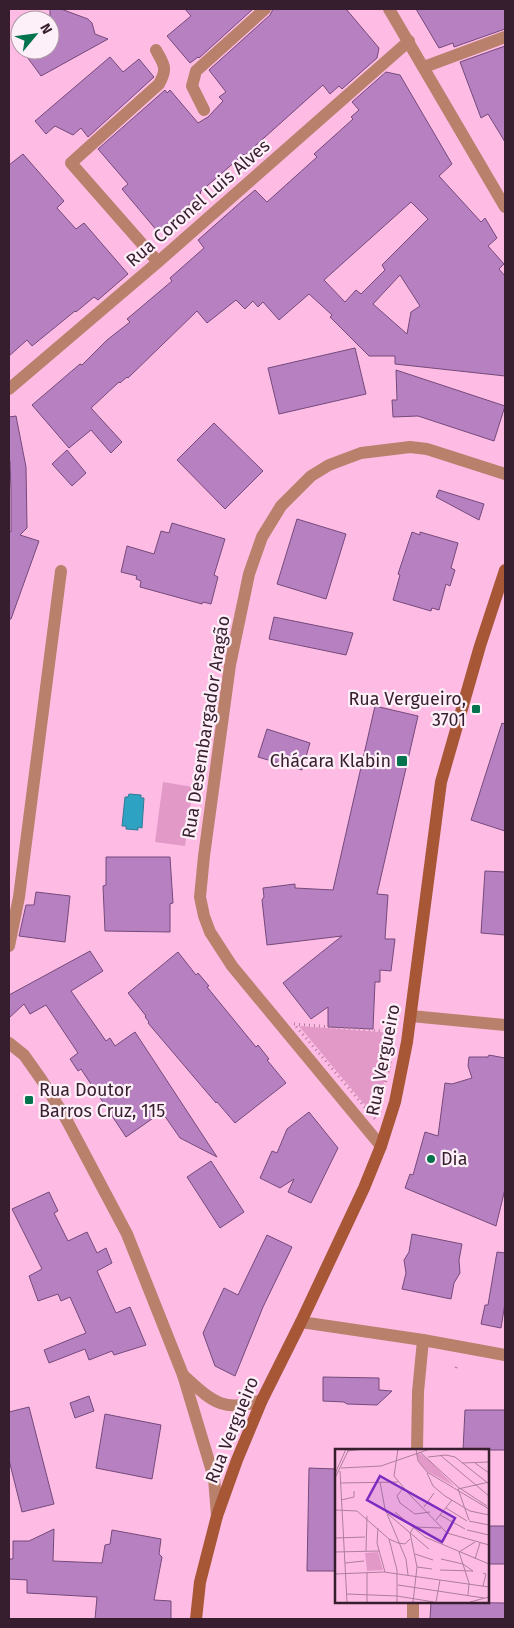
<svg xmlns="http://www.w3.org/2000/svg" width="514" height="1628" font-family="'Fira Sans',sans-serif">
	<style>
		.green { fill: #e299c7 }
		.water { fill: #2ea2c3; stroke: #317a96 }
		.building { fill: #b781c1; stroke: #74497b; fill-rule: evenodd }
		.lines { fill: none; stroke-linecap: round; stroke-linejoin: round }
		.path { stroke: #ad7c9b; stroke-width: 3; stroke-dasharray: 1 4; stroke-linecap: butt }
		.minor { stroke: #b9816c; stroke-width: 12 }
		.tertiary { stroke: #b9816c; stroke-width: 12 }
		.secondary { stroke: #a75636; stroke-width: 12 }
		.poi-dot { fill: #02734d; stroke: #fef0f8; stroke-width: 2 }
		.labels { text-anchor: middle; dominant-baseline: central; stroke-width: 4.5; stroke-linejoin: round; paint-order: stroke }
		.street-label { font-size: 18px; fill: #371e2e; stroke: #fef0f8 }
		.poi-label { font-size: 18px; fill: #371e2e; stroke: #fef0f8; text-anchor: end }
		.inset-road { fill: none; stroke: #ae7d9c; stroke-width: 1 }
		.view { fill: #7b2cbf; fill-opacity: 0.15; stroke: #7b2cbf; stroke-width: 2.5 }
		.inset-edge { fill: none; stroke: #371e2e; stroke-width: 2.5 }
	</style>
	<rect width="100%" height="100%" fill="#febce5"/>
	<g class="green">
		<polygon points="163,782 193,787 185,846 155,842"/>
		<polygon points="299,1026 392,1033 388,1067 375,1117"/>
	</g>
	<polygon class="water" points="129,794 141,795 141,798 144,798 142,828 138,827 138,830 126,829 126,826 122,826 125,797 128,797"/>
	<g class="building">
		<polygon points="50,9 61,9 88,19 92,23 95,34 108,39 41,76 22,50 50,50"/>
		<polygon points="185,9 253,9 199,58 198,57 190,63 167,36 191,16"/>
		<polygon points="273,9 346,9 379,48 377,58 342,89 339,86 330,94 323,85 245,155 244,154 200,192 201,193 192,202 158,232 122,189 128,184 98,149 165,90 167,93 170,90 198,123 208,117 223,101 219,97 226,92 209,70 270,15"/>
		<polygon points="416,9 505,9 505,29 454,47 453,43 439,48"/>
		<polygon points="505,46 505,142 488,114 481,118 460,62"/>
		<polygon points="110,57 123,72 139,59 154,77 88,137 81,128 73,135 55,126 46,134 35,121"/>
		<path d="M 386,72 L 400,75 L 452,164 L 439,176 L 481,222 L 485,218 L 497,238 L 488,246 L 504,264 L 499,269 L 505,276 L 505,376 L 395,364 L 395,356 L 369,356 L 330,317 L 332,315 L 309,294 L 279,320 L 263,302 L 258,307 L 253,301 L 245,309 L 236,300 L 207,323 L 197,311 L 128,378 L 127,377 L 120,383 L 119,382 L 91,408 L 122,442 L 111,453 L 91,430 L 69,448 L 32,405 L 80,364 L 82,365 L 107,340 L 130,322 L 127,319 L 172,281 L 170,278 L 204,248 L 198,240 L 242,201 L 255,190 L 267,202 L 317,157 L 314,154 L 353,119 L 351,117 L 359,110 L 352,102 ZM 411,202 L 428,219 L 382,265 L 385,270 L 361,294 L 356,290 L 345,302 L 324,280 ZM 400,275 L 420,306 L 411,312 L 407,334 L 373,304 Z"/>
		<polygon points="23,154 64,201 57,208 76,229 84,223 128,274 98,300 94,297 76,312 75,311 32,346 27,340 9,356 9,165"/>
		<polygon points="355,348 366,394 279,414 268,368"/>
		<polygon points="396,370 505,406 494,441 418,416 393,417 392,400 397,400"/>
		<polygon points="16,416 26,467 27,528 20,535 39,541 11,619 9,619 9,531 11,532 11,491 10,461 9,461 9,417"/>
		<polygon points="214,423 263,471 225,509 177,460"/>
		<polygon points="67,450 86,473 72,486 52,464"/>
		<polygon points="439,490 484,504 479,520 436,497"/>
		<polygon points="297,519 346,534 326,599 277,584"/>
		<polygon points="172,523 225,539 214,575 218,577 211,604 203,602 202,604 140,587 141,581 136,579 137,576 121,572 127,546 154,554 161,531 169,533"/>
		<polygon points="412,532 420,535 420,532 458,543 451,568 455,570 450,586 446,584 439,610 432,608 431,611 393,600 400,575 398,574"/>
		<polygon points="274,617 353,633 346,655 269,639"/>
		<polygon points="375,706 418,716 377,894 388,895 385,939 395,939 391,971 380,970 380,982 375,982 373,1029 328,1027 328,1007 311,1019 283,983 342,936 267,945 262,900 264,897 263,888 295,884 295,888 333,890"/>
		<polygon points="502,723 505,724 505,831 471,820"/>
		<polygon points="267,729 310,743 302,770 258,757"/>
		<polygon points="106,857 170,857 173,903 170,904 170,932 105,931 103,886 106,885"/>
		<polygon points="485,871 505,872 505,935 481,933"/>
		<polygon points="36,892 70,896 65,942 19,936 26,905 34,905"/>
		<polygon points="90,951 103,971 71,991 106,1041 110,1038 115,1046 135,1032 217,1157 180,1138 162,1112 126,1137 81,1069 78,1071 70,1059 78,1053 46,1005 30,1014 24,1004 9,1018 9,995"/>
		<polygon points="178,952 196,975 198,973 209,986 207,987 256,1047 258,1045 269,1059 267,1060 286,1083 235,1123 217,1102 216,1103 148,1023 149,1022 145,1017 146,1016 128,993"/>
		<polygon points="489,1055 505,1058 505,1189 496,1226 405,1188 410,1174 413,1175 425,1132 438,1136 445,1083 452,1084 472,1078 468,1066 469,1057 488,1057"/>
		<polygon points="309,1112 338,1148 311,1203 288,1192 294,1179 280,1188 260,1178 272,1151 277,1153 287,1129"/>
		<polygon points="211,1161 244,1212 220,1228 187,1177"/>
		<polygon points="49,1192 58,1211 54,1213 68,1241 87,1232 97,1253 106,1248 112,1263 97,1271 116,1313 130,1307 146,1345 114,1355 112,1351 89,1360 85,1349 49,1363 44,1350 86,1333 70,1297 61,1301 58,1294 38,1301 29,1276 42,1269 12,1209"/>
		<polygon points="412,1234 462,1244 459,1260 460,1273 454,1283 451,1299 402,1289 406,1273 404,1260 409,1252"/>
		<polygon points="267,1235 292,1247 263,1307 235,1376 215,1366 203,1333 224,1288 238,1295"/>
		<polygon points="497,1252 505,1253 505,1303 501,1328 481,1324 485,1305 488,1305"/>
		<polygon points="323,1377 379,1378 379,1390 392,1391 377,1405 347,1404 344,1402 323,1401"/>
		<polygon points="89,1396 94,1411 75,1418 70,1403"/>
		<polygon points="29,1407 54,1504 22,1512 9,1460 9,1412"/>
		<polygon points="465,1410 505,1410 505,1450 463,1450"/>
		<polygon points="105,1414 161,1425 152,1479 96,1468"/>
		<polygon points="309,1468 336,1469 336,1571 307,1571"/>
		<rect x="488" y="1526" width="17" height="38"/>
		<polygon points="54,1529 53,1561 102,1563 105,1545 110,1544 112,1530 161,1539 159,1554 162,1557 154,1600 171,1601 171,1619 95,1619 97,1597 27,1593 27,1580 9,1579 9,1559 13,1559 13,1541 29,1541"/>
		<polygon points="431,1602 505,1603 505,1619 430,1619"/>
	</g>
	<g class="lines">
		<g class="path">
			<polygon points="294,1024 394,1032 390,1066 375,1119"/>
			<polyline points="456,1368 457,1365"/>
		</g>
		<g class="minor">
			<polyline points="389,9 505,207"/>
			<path d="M 156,50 C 164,65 168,68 159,84 L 71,163 L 158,262"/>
			<polyline points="424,67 505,37"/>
			<polyline points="204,110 192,86 196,71 265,9"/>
			<polyline points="9,389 158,262 409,41"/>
			<polyline points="9,946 19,897 61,571"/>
			<polyline points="411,1016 505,1025"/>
			<polyline points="381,1146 232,966 210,932 204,916 200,897 204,856 230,665 249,574 262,537 281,506 311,476 329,465 361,453 410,447 427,449 505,474"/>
			<polyline points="301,1322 423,1340 505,1355"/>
			<polyline points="417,1450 418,1392 423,1340"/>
			<polyline points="413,1619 413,1602"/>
		</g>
		<g class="tertiary">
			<polyline points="9,1043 24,1055 41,1079 65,1117 127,1234 183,1375 214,1478 217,1516"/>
			<path d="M 183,1375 C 211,1400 222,1414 262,1400"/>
		</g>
		<polyline class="secondary" points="196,1619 200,1582 217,1516 237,1460 262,1400 301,1322 364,1188 381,1146 395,1102 407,1042 441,782 480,646 505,570"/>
	</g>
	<g class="poi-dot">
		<rect x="471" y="704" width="10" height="10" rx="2.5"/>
		<rect x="396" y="755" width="12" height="12" rx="2.5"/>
		<rect x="24" y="1095" width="10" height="10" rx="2.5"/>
		<circle cx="431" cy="1159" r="5"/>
	</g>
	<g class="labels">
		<g class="street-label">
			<text transform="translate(198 203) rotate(-41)">Rua Coronel Luis Alves</text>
			<text transform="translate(206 727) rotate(-81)">Rua Desembargador Aragão</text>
			<text transform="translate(383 1060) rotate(-79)">Rua Vergueiro</text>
			<text transform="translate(232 1430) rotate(-68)">Rua Vergueiro</text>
		</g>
		<g class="poi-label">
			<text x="466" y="699">Rua Vergueiro,<tspan x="466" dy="21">3701</tspan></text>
			<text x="391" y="761">Chácara Klabin</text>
			<text x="39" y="1090" text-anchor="start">Rua Doutor<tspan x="39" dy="21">Barros Cruz, 115</tspan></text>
			<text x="441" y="1159" text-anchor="start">Dia</text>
		</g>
	</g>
	<g transform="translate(335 1449)">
		<rect width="154" height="154" fill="#febce5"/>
		<path d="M 84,4 L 94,11 L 119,37 L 92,22 L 84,13 L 81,5 ZM 43,103 L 48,121 L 32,122 L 30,104 Z" fill="#e299c7"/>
		<path class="inset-road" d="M 63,0 L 59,27 L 74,45 L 112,84 L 154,96M 81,0 L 83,12 L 92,23 L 154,60M 132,0 L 154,1M 12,2 L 31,0M 85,3 L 123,38 L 152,57M 105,6 L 154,47M 93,8 L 111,6 L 120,8 L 154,35M 127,14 L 154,13M 140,14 L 154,24M 6,19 L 46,17 L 95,0M 5,22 L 12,153M 92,24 L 98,37 L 110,47 L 135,62 L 154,66M 0,25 L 11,0M 0,29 L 14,0M 45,33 L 50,60 L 71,110 L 73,126M 5,34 L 63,33M 68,39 L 62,47 L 65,54 L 80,65 L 95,63M 6,51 L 19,48 L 19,42M 89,58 L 99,44M 111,59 L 132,72M 0,61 L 22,62 L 54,90 L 63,94 L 70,95 L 75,90M 60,63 L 90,88 L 154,115M 53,65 L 94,100M 105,66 L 130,80M 101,71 L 117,51M 134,71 L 123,40 L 154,33M 134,72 L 154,76M 79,78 L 106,79M 43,79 L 42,94 L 50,123M 132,81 L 154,86M 0,89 L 30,88M 54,90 L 62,121 L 62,153M 31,102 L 32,67M 0,103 L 44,102M 80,105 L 98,111M 140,110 L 145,94M 10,114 L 29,112M 82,118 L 97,120M 105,121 L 138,122 L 128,115 L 106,110M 148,124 L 151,125 L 148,137M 0,125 L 49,123 L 154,138M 63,136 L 149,149M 12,145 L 62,147 L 99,153M 133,146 L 134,134 L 124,103 L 140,93M 32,153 L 32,123M 78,153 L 82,118 L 75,84 L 79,78M 101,153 L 105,131M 135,153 L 154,148"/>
		<path class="view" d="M 45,27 L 120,69 L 107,93 L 32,51 Z"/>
		<rect width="154" height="154" class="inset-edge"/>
	</g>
	<rect width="514" height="1628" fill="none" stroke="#371e2e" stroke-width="20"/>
	<g transform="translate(35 35) rotate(61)"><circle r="24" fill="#fef0f8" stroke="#ae9ca7"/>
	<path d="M0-4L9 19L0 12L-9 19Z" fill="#02734d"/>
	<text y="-8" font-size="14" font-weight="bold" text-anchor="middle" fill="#371e2e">N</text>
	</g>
</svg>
